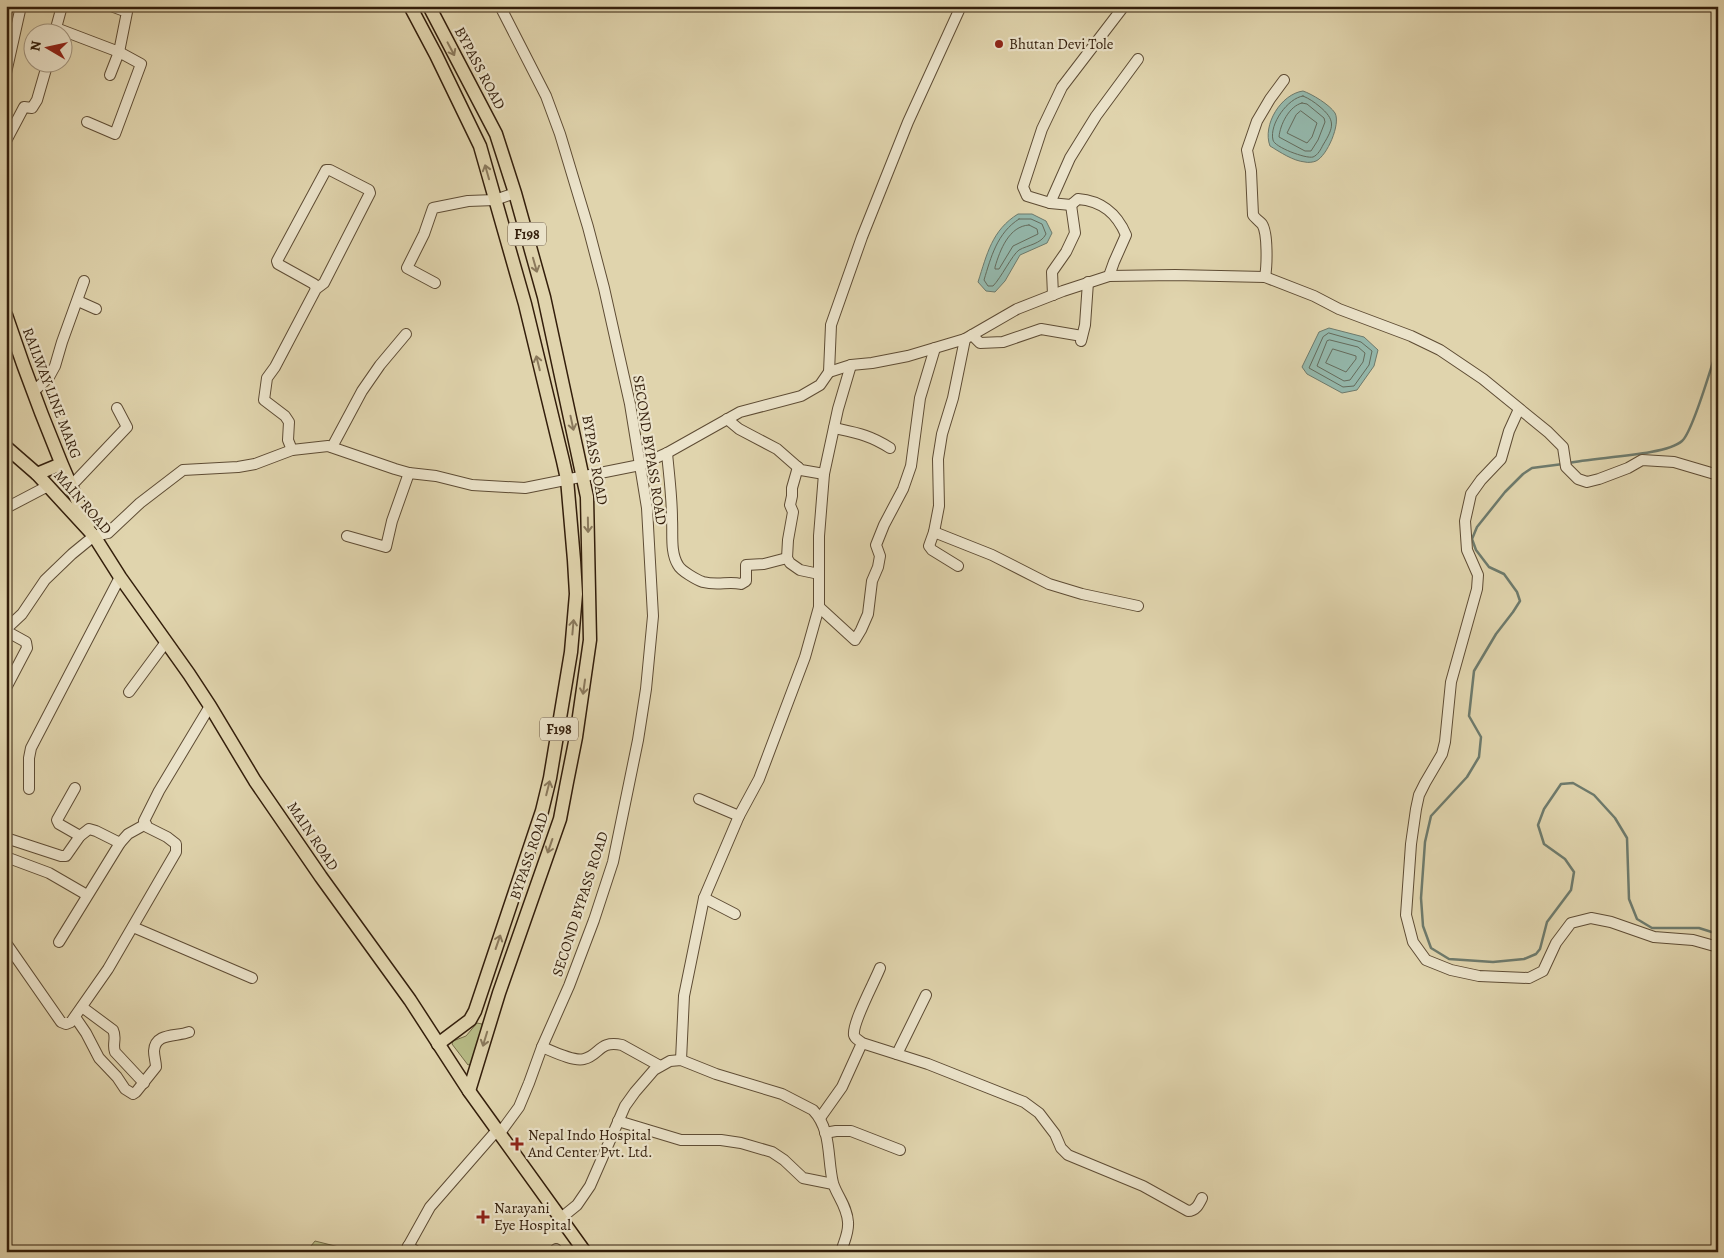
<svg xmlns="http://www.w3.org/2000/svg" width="1724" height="1258" font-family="Alegreya,serif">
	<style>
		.green { fill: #b7bb86; stroke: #756c48 }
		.water { fill: #94b8ac; stroke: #6d7a6c }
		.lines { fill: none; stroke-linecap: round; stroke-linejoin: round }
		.shore { stroke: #646b5c; stroke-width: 1 }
		.stream { stroke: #6d7a6c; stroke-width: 2.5 }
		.minor-casing { stroke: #5e4c34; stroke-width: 12 }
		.major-casing { stroke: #331e0b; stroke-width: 15 }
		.minor { stroke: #ebe3ca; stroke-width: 10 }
		.major { stroke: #e0d4ad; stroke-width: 12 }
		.oneway { stroke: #8a795c }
		.poi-dot { fill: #8f2418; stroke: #ebe3ca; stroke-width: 2 }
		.labels { text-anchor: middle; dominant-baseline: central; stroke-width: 4.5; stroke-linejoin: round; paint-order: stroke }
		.shield { fill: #ebe3ca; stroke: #6a5944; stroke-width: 1 }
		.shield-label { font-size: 14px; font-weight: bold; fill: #331e0b }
		.poi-label { font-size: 15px; fill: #331e0b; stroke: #ebe3ca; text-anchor: start }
		.street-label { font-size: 15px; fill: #331e0b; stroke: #ebe3ca }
	</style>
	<rect width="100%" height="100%" fill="#e0d4ad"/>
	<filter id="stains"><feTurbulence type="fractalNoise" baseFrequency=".004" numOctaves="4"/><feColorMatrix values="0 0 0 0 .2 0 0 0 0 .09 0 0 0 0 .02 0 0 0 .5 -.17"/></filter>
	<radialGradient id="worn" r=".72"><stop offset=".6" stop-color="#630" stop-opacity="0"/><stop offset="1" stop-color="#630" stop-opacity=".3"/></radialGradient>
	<g class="green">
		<polygon points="477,1023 482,1024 483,1027 471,1064 468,1065 452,1044 453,1041 466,1036"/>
		<polygon points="315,1241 343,1248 340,1252 306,1252"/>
	</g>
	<g class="water">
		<path d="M 1303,91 C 1312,94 1330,105 1335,113 C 1341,124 1327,156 1316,161 C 1314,162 1308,163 1305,162 C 1293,161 1280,152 1270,146 C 1262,125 1281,94 1303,91 Z"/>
		<path d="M 1018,214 L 1032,214 L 1046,221 L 1052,233 L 1047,243 L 1020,255 L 1005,281 L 995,292 L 986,291 L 978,282 C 987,254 992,230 1018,214 Z"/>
		<polygon points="1329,328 1364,337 1378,350 1374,366 1357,390 1342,393 1307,374 1302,367 1319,332"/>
	</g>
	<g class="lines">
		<g class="shore">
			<path d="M 1303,96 C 1310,99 1314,102 1319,106 C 1336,120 1334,127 1323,145 C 1321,149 1318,155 1313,157 C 1306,159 1274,147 1273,140 C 1269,124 1288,98 1303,96 Z"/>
			<path d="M 1302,103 L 1307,104 L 1324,118 L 1325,122 L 1318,140 L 1311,151 L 1305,151 L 1279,137 C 1280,125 1289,106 1302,103 Z"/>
			<polygon points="1301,111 1317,123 1312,137 1307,143 1287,133 1296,115"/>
			<path d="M 1019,219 L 1031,219 L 1042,224 L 1046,234 C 1041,244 1028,245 1019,250 C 1012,255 1001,278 993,286 L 988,286 L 984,280 C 991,257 997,233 1019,219 Z"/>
			<path d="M 1029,225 L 1037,229 L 1038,234 L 1013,246 L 999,269 L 995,269 L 995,267 C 1000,250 1009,226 1029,225 Z"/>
			<polygon points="1329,333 1361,342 1372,351 1369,365 1354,386 1343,387 1309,368 1323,337"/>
			<polygon points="1330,340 1358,347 1365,353 1363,362 1350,380 1344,381 1317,366 1327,341"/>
			<polygon points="1333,349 1356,356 1356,359 1346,372 1326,363"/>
		</g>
		<g class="stream">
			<path d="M 1569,463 C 1594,457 1665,456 1682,441 C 1692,433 1709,374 1714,359 L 1718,354"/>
			<polyline points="1563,464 1532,468 1523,474 1505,492 1477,527 1472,539 1476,550 1489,567 1504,574 1517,592 1520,601 1513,612 1496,634 1474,671 1469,716 1481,737 1479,757 1467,777 1431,816 1425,842 1421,898 1423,926 1431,948 1449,959 1493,962 1524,959 1536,954 1540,949 1547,922 1571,890 1574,872 1565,859 1544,844 1538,825 1544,809 1561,784 1573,783 1594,795 1615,818 1627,838 1629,899 1637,919 1652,928 1699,928 1718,934"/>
		</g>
		<defs>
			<g id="minor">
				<polyline points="500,6 546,96 560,134 588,227 604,288 630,404 647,508 653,616 646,689 638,740 613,862 594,920 569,986 542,1047 529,1083 519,1107 500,1133"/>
				<polyline points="56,28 62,6"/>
				<polyline points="55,32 56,28 119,52 127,12 111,6"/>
				<polyline points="6,73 21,6"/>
				<polyline points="87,122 115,134 141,64 119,52 110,75"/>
				<polyline points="6,141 24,107 32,108 37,100 48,62"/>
				<polyline points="1050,203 1070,158 1096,116 1138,59"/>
				<path d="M 1109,276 L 1114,262 L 1126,235 C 1117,214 1103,201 1078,199 L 1071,205 L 1050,203 L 1027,196 L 1023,187 L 1042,129 L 1062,87 L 1124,6"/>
				<path d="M 1265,277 C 1267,266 1268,233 1262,224 C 1259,221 1255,218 1253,215 L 1251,171 L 1247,150 L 1257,121 L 1270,99 L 1284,80"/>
				<polyline points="435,283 407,268 424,234 433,208 468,201 495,200 515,193"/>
				<polyline points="1053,295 1052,272 1066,252 1075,233 1071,205"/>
				<polyline points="78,301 96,309"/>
				<polyline points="972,335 980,343 1003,342 1041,329 1082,336"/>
				<polyline points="1081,341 1085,325 1088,282"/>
				<polyline points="829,372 851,365 872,363 908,356 965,339 1017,309 1063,291 1109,276 1175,275 1265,277 1314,296 1339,309 1411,336 1440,350 1483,379 1548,432 1563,447 1566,467 1578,479 1587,482 1599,479 1628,468 1642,460 1674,462 1718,475"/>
				<polyline points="33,392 49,377 55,366 62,342 84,281"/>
				<polyline points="1519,409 1509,431 1501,459 1481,480 1471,494 1465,521 1467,550 1478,575 1477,589 1451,682 1445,742 1442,754 1425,783 1419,795 1416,809 1411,844 1406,915 1413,942 1426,960 1451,970 1479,976 1529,978 1543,971 1556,943 1571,923 1591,918 1611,922 1654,937 1693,940 1718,947"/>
				<polyline points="727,419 739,429 777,449 801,470 824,474"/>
				<path d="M 834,428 C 857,433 870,435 890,448"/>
				<polyline points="332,447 362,391 380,365 406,334"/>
				<polyline points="292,450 288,440 289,422 285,416 264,400 267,378 275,367 316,289 314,284 278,264 277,261 326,170 330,170 369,190 370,193 324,283 316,289"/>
				<path d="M 667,453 C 669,475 672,497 672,519 C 673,534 670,552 678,565 C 681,571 697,580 703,582 C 718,586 728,581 741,584 L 746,581 L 746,565 L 764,564 L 787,558"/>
				<polyline points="798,467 792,488 792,496 790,505 793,512 788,540 787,558 790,563 800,570 819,574"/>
				<polyline points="71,486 127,427 117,408"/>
				<polyline points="6,508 48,486"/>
				<polyline points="934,532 992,555 1049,584 1082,594 1138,606"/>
				<polyline points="347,536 386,547 392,521 409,473"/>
				<polyline points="958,566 932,550 929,546 934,532 939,506 938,459 942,434 953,398 965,339"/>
				<polyline points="819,607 855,640 861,630 868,614 872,581 878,567 880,556 876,545 884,525 903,489 911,466 920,398 935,348"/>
				<polyline points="6,629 22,614 45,580 72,554 94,536 108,533 140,503 183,470 238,467 255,464 292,450 328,446 395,469 409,473 436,476 472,485 525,488 640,465 667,453 740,412 801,396 820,385 829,372 831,325 862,237 908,122 961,6"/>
				<polyline points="6,631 26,642 27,648 6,688"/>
				<polyline points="129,692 166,642"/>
				<polyline points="75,788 57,820 59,824 80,836"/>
				<polyline points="29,789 29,758 31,748 120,577"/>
				<polyline points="699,799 739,816"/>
				<polyline points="6,838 61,856 66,856 80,836 89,829 96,831 120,843"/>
				<polyline points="6,857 49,873 87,895"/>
				<polyline points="704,898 735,914"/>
				<polyline points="133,927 252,978"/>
				<polyline points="59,942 120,843 128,834 146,824"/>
				<polyline points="6,943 61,1022 66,1024 71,1022 108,969 176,852 176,844 167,837 147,827 144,821 159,791 210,706"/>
				<path d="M 880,968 C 875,981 852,1023 854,1035 C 855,1039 859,1040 862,1043 L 928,1064 L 1024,1102 L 1039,1113 L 1055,1134 L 1061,1148 L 1068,1155 L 1143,1186 L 1188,1211 C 1196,1211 1199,1204 1202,1198"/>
				<path d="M 82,1007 L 113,1030 C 117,1038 112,1044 115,1052 L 144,1083"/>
				<path d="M 75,1017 L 86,1033 L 99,1058 L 117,1077 L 125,1089 L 133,1094 L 136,1092 L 156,1067 C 156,1062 154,1057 154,1051 C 155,1032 177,1037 189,1032"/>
				<path d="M 542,1047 C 552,1051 574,1062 584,1059 C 600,1055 599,1040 622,1045 L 660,1066"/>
				<polyline points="897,1054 926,995"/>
				<polyline points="681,1060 684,996 704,898 739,816 759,779 805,657 819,607 819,536 824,474 838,409 851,365"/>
				<polyline points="820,1118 842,1087 862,1043"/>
				<polyline points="618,1121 681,1140 721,1140 741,1143 772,1152 784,1160 803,1178 833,1184"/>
				<polyline points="825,1133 836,1131 851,1131 900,1150"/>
				<path d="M 561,1218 L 577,1205 L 590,1186 L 625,1106 L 635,1092 L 654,1070 L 670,1061 L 681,1060 L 716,1074 L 782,1094 L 813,1110 C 832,1130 827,1158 833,1183 C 837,1196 847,1206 848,1222 C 849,1233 844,1241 841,1252"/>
				<polyline points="408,1246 417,1252"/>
				<polyline points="405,1252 430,1207 498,1129"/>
				<polyline points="555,1252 556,1249"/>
			</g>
			<g id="major">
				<polyline points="410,6 436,55 480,146 525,304 563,461 567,479 574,560 576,594 571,652 550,778 542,811 475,1011 470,1020 438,1044"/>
				<polyline points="429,6 496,134 515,193 544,297 587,497 590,640 576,737 567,782 560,819 499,993 469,1091"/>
				<path d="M 6,315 C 30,387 57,456 88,525"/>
				<polyline points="6,447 37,474 94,536 120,577 189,674 210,706 255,781 321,877 410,1000 469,1091 585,1252"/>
				<polyline points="37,474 61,464"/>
			</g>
		</defs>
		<use href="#minor" class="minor-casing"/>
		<use href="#major" class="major-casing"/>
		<use href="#minor" class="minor"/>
		<use href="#major" class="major"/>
	</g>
	<defs><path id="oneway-shaft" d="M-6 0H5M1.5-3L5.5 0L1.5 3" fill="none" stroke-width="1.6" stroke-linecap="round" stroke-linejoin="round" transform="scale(1.25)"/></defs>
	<g class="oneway">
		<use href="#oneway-shaft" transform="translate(451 49) rotate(62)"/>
		<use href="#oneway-shaft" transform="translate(487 172) rotate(-106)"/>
		<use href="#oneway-shaft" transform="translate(535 265) rotate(74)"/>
		<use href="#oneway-shaft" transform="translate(538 363) rotate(-104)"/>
		<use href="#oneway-shaft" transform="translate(572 423) rotate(78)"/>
		<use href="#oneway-shaft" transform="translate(588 525) rotate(89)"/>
		<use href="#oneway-shaft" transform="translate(573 627) rotate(-85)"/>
		<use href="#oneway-shaft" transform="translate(584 687) rotate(98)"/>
		<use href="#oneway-shaft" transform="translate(548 788) rotate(-76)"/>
		<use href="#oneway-shaft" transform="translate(550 846) rotate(109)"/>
		<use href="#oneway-shaft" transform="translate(498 942) rotate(-71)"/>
		<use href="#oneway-shaft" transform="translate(485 1039) rotate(107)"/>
	</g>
	<g class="poi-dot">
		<circle cx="999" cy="44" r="5"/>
		<path d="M514.5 1136.5h5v5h5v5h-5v5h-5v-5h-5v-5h5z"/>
		<path d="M480.5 1209.5h5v5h5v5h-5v5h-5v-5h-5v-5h5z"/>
	</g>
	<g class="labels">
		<g class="shield">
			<rect x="508" y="222.5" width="38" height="23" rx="4"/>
			<rect x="540" y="717.5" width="38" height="23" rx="4"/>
		</g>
		<g class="shield-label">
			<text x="527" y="234">F198</text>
			<text x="559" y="729">F198</text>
		</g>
		<g class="poi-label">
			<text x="1009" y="44">Bhutan Devi Tole</text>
			<text x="528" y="1135">Nepal Indo Hospital<tspan x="528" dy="17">And Center Pvt. Ltd.</tspan></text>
			<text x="494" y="1208">Narayani<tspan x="494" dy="17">Eye Hospital</tspan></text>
		</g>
		<g class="street-label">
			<text transform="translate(480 68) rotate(62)">BYPASS ROAD</text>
			<text transform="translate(52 393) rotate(69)">RAILWAY LINE MARG</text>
			<text transform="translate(650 450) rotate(81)">SECOND BYPASS ROAD</text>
			<text transform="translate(595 460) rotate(80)">BYPASS ROAD</text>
			<text transform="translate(83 502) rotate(49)">MAIN ROAD</text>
			<text transform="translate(313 836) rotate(56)">MAIN ROAD</text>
			<text transform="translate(529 856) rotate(-71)">BYPASS ROAD</text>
			<text transform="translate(580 904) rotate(-72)">SECOND BYPASS ROAD</text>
		</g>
	</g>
	<rect width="1724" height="1258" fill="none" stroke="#e0d4ad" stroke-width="25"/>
	<rect x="8" y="8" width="1709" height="1243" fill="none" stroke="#331e0b" stroke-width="2.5"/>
	<rect x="12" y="12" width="1699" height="1233" fill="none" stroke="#331e0b"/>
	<g transform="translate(48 48) rotate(279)"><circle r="24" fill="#ebe3ca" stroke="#a1947e"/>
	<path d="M0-4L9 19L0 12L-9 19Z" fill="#8f2418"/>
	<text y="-8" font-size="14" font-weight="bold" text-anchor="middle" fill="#331e0b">N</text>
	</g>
	<rect width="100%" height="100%" filter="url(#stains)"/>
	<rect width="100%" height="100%" fill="url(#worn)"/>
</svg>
